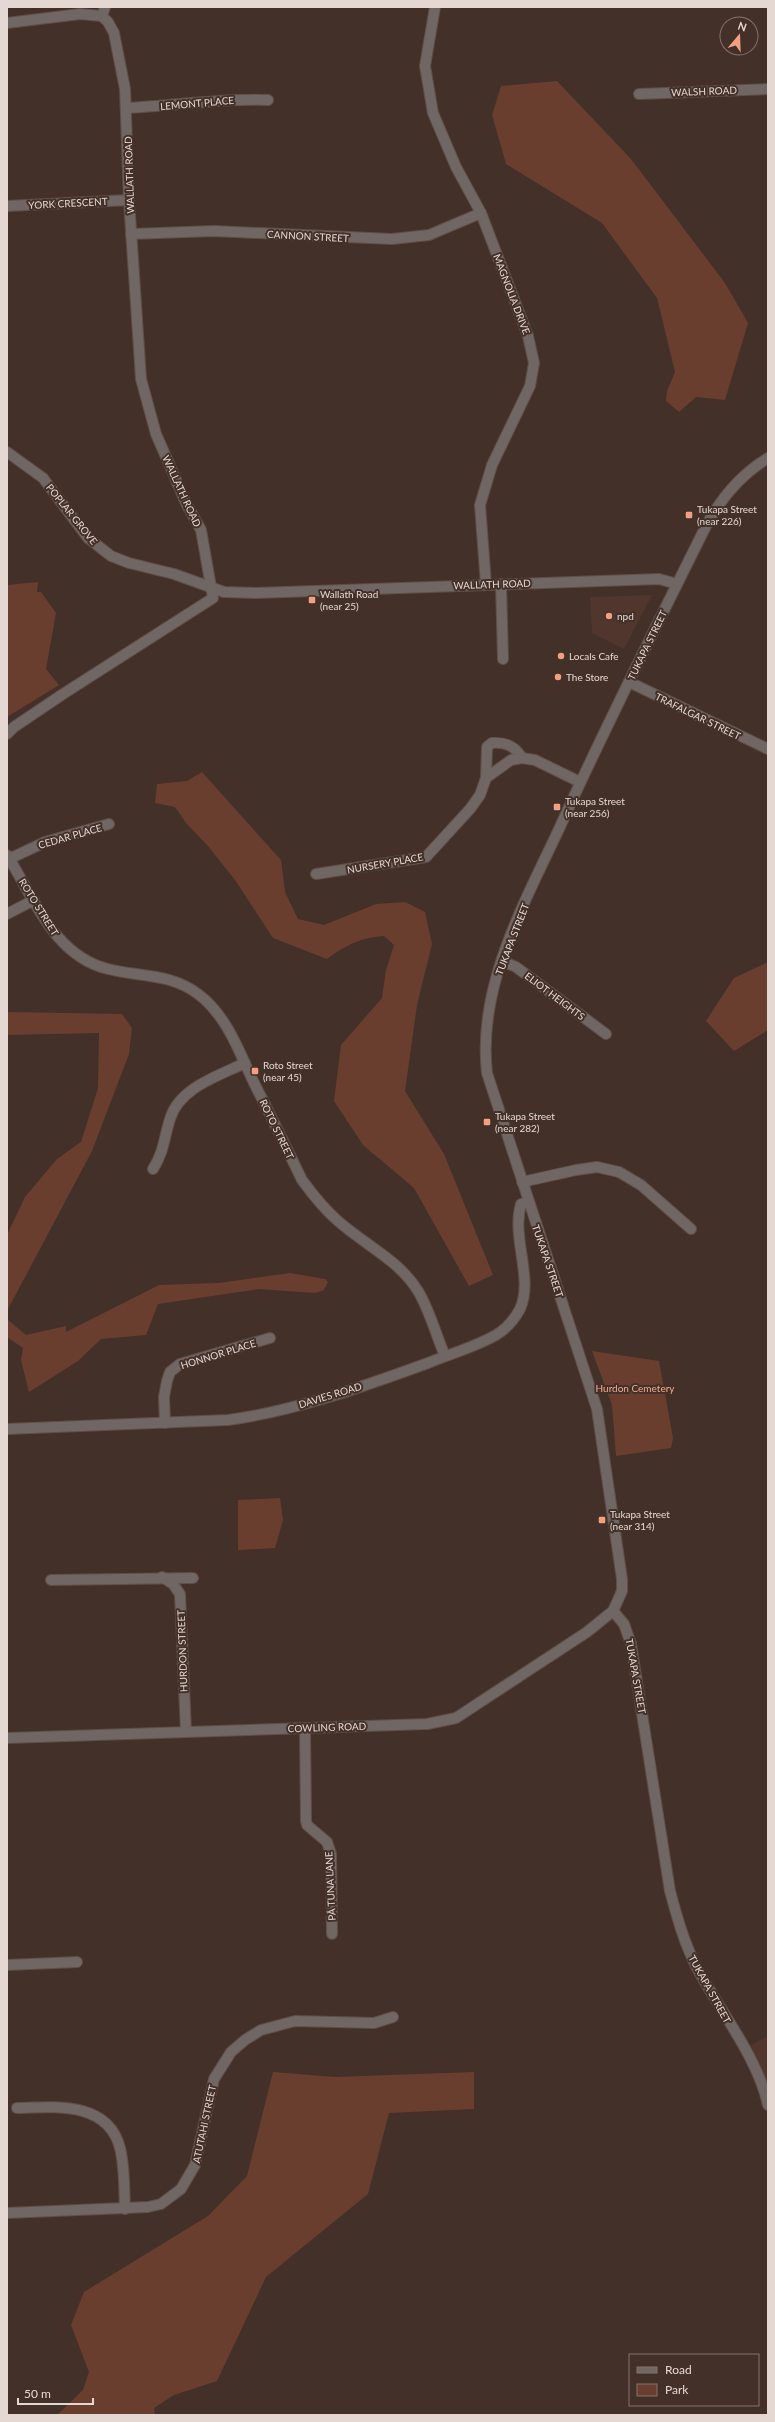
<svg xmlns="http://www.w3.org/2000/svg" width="775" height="2422" font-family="Lato,sans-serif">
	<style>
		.built { fill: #50362d }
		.green { fill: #6a3e2e }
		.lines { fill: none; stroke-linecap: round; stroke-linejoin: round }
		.minor-casing { stroke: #604e48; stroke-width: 12 }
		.minor { stroke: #706663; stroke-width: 10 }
		.poi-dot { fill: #f3a082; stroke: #433029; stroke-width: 1.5 }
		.labels { text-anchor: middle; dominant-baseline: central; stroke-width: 4; stroke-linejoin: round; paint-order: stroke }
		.street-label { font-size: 10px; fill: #e5d8d3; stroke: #433029 }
		.poi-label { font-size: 10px; fill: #e5d8d3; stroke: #433029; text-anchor: start }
		.park-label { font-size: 10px; fill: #f6a98e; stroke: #433029 }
	</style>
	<rect width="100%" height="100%" fill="#433029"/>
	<g class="built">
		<polygon points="652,595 624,649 592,633 590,597"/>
		<polygon points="768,2036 768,2094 751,2045"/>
	</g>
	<g class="green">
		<polygon points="557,81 631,159 725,283 748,323 725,400 696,397 679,412 666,401 667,391 675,372 657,298 602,223 506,164 492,115 501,86"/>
		<polygon points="38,582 37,592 41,592 56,613 46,669 59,685 7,717 7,585"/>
		<path d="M 202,772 L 281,860 L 285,892 L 298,919 L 324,925 L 376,904 L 405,902 L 425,912 L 432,944 L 417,1005 L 405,1091 L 444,1154 L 493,1275 L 469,1286 L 414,1188 L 363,1145 L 334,1101 L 341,1045 L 382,998 L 386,970 L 394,945 L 384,936 C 362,937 344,946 327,959 L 273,938 L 235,880 L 208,846 L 186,823 L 175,807 L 155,803 L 157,784 L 187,781 Z"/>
		<polygon points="768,962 768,1030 734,1051 706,1021 734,978"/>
		<polygon points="7,1012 122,1014 132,1028 129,1054 92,1151 7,1311 7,1235 25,1197 57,1159 81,1142 98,1088 99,1033 7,1035"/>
		<polygon points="290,1273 325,1279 328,1282 324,1290 315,1293 259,1289 158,1304 146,1335 101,1339 78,1361 29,1392 21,1360 23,1348 7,1337 7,1319 26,1335 66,1326 66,1332 159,1285 219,1283"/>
		<polygon points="592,1351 659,1361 673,1438 671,1448 616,1456 612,1405"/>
		<polygon points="280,1498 283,1520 275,1548 238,1550 238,1500"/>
		<polygon points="273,2072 335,2077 474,2072 474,2109 389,2113 368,2194 266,2277 217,2381 174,2395 154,2408 155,2415 57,2415 83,2390 89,2372 71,2325 84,2292 208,2216 247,2176"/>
	</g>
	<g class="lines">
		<defs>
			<g id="minor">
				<polyline points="435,7 425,66 433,113 456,167 481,213 528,336 534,363 530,386 492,465 480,505 486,584"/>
				<polyline points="7,23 80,14 102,16"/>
				<polyline points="639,94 768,89"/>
				<path d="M 126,108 C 174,106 220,98 268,100"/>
				<polyline points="7,206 129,200"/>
				<polyline points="131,234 214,231 392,239 429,235 481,213"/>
				<polyline points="7,452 43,478 88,538 111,556 129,563 174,574 224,592 256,593 659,579 677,584"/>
				<polyline points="501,584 503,659"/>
				<polyline points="629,682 768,749"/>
				<polyline points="7,734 14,727 63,694 213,598 201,530 187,505 156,434 141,379 129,200 125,89 114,33 108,22 102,16 105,7"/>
				<path d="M 486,778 L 487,747 L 492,743 C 506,742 515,746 522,758"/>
				<path d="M 7,855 C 34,898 54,956 108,969 C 139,977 170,973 198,994 C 228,1016 240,1055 256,1087 C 272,1118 287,1149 302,1180 C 313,1195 324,1209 338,1221 C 365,1245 399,1260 418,1291 C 430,1311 436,1335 445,1356"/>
				<polyline points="9,859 45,842 109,824"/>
				<polyline points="316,874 426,857 470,809 480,795 486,778 511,760 522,758 535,760 580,782"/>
				<polyline points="7,914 34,900"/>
				<polyline points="502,961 516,967 606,1034"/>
				<path d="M 153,1169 C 164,1152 164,1138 170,1119 C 179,1088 218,1076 245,1063"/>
				<polyline points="522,1182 576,1170 597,1167 619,1172 641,1185 691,1229"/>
				<polyline points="165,1423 164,1397 167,1381 170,1372 180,1364 270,1338"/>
				<path d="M 7,1429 L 228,1420 C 295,1411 365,1386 428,1363 C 450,1354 475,1347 496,1335 C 506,1329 514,1320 520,1309 C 534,1278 511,1238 521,1204 L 528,1202"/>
				<polyline points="162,1577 173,1584 180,1594 186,1732"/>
				<polyline points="51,1580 193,1578"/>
				<path d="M 613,1611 L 624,1624 L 631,1644 L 670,1891 C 677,1917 684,1943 697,1968 C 720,2011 758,2058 768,2105"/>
				<polyline points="305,1728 306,1821 307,1825 327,1842 331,1854 332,1934"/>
				<path d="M 7,1738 L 427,1724 L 456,1718 L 587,1632 L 613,1611 L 622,1591 L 622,1579 L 597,1409 L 487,1073 C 477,987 524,904 559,829 C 605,727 656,627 706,526 C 721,498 740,475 768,458"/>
				<polyline points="7,1965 77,1962"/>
				<path d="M 17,2108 C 55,2107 108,2101 120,2148 C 125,2168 124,2190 125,2209"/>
				<polyline points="7,2213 148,2207 161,2204 181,2189 195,2165 214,2079 231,2052 245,2040 261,2030 295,2021 374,2023 393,2017"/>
			</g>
		</defs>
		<use href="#minor" class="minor-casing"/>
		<use href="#minor" class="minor"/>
	</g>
	<g class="poi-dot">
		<rect x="685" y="511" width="8" height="8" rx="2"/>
		<rect x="308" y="596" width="8" height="8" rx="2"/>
		<circle cx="609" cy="616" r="4"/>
		<circle cx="561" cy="656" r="4"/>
		<circle cx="558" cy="677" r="4"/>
		<rect x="553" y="803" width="8" height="8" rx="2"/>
		<rect x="251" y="1067" width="8" height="8" rx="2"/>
		<rect x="483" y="1118" width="8" height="8" rx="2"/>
		<rect x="598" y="1516" width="8" height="8" rx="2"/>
	</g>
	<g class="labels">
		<g class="street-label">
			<text transform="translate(704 91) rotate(-2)">WALSH ROAD</text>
			<text transform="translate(197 103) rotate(-5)">LEMONT PLACE</text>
			<text transform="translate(129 175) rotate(-92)">WALLATH ROAD</text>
			<text transform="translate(68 203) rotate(-3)">YORK CRESCENT</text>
			<text transform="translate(308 236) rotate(3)">CANNON STREET</text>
			<text transform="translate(512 294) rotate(69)">MAGNOLIA DRIVE</text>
			<text transform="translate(182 491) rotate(65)">WALLATH ROAD</text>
			<text transform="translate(72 514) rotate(51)">POPLAR GROVE</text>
			<text transform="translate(492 584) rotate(-2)">WALLATH ROAD</text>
			<text transform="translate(647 645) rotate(-64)">TUKAPA STREET</text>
			<text transform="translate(698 716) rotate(26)">TRAFALGAR STREET</text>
			<text transform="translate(70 836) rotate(-16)">CEDAR PLACE</text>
			<text transform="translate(385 863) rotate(-10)">NURSERY PLACE</text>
			<text transform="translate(39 907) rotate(58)">ROTO STREET</text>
			<text transform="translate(512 939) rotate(-69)">TUKAPA STREET</text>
			<text transform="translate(555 996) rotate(37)">ELIOT HEIGHTS</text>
			<text transform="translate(277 1129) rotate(64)">ROTO STREET</text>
			<text transform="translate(548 1261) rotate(71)">TUKAPA STREET</text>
			<text transform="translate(218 1354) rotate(-17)">HONNOR PLACE</text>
			<text transform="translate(330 1395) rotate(-17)">DAVIES ROAD</text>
			<text transform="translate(182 1651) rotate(-92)">HURDON STREET</text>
			<text transform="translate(636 1676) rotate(80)">TUKAPA STREET</text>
			<text transform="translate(327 1727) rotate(-2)">COWLING ROAD</text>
			<text transform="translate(330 1886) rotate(-93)">PĀ TUNA LANE</text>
			<text transform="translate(710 1989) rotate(61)">TUKAPA STREET</text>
			<text transform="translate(204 2124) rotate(-78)">ATUTAHI STREET</text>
		</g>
		<g class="poi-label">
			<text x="697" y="509">Tukapa Street<tspan x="697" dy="12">(near 226)</tspan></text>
			<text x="320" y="594">Wallath Road<tspan x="320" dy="12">(near 25)</tspan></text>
			<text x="617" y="616">npd</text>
			<text x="569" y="656">Locals Cafe</text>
			<text x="566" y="677">The Store</text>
			<text x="565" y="801">Tukapa Street<tspan x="565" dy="12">(near 256)</tspan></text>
			<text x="263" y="1065">Roto Street<tspan x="263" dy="12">(near 45)</tspan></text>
			<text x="495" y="1116">Tukapa Street<tspan x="495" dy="12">(near 282)</tspan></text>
			<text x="610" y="1514">Tukapa Street<tspan x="610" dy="12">(near 314)</tspan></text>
		</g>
		<g class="park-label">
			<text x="635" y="1388">Hurdon Cemetery</text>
		</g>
	</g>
	<rect width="775" height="2422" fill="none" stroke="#e5d8d3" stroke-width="16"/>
	<rect x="629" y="2354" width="130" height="52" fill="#433029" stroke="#84736d"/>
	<rect x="637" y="2367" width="20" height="6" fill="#706663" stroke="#84736d"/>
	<text x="665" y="2374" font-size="12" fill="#e5d8d3">Road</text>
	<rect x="637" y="2384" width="20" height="12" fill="#6a3e2e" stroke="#84736d"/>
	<text x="665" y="2394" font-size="12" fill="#e5d8d3">Park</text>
	<g transform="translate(739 36) rotate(19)"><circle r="19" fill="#433029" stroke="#84736d"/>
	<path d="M0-3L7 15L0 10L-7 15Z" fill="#f3a082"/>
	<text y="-6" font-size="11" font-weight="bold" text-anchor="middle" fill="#e5d8d3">N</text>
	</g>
	<path d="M18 2398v6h75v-6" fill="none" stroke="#e5d8d3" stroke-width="2"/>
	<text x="24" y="2398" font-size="12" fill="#e5d8d3" stroke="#433029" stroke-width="3" paint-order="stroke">50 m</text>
</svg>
